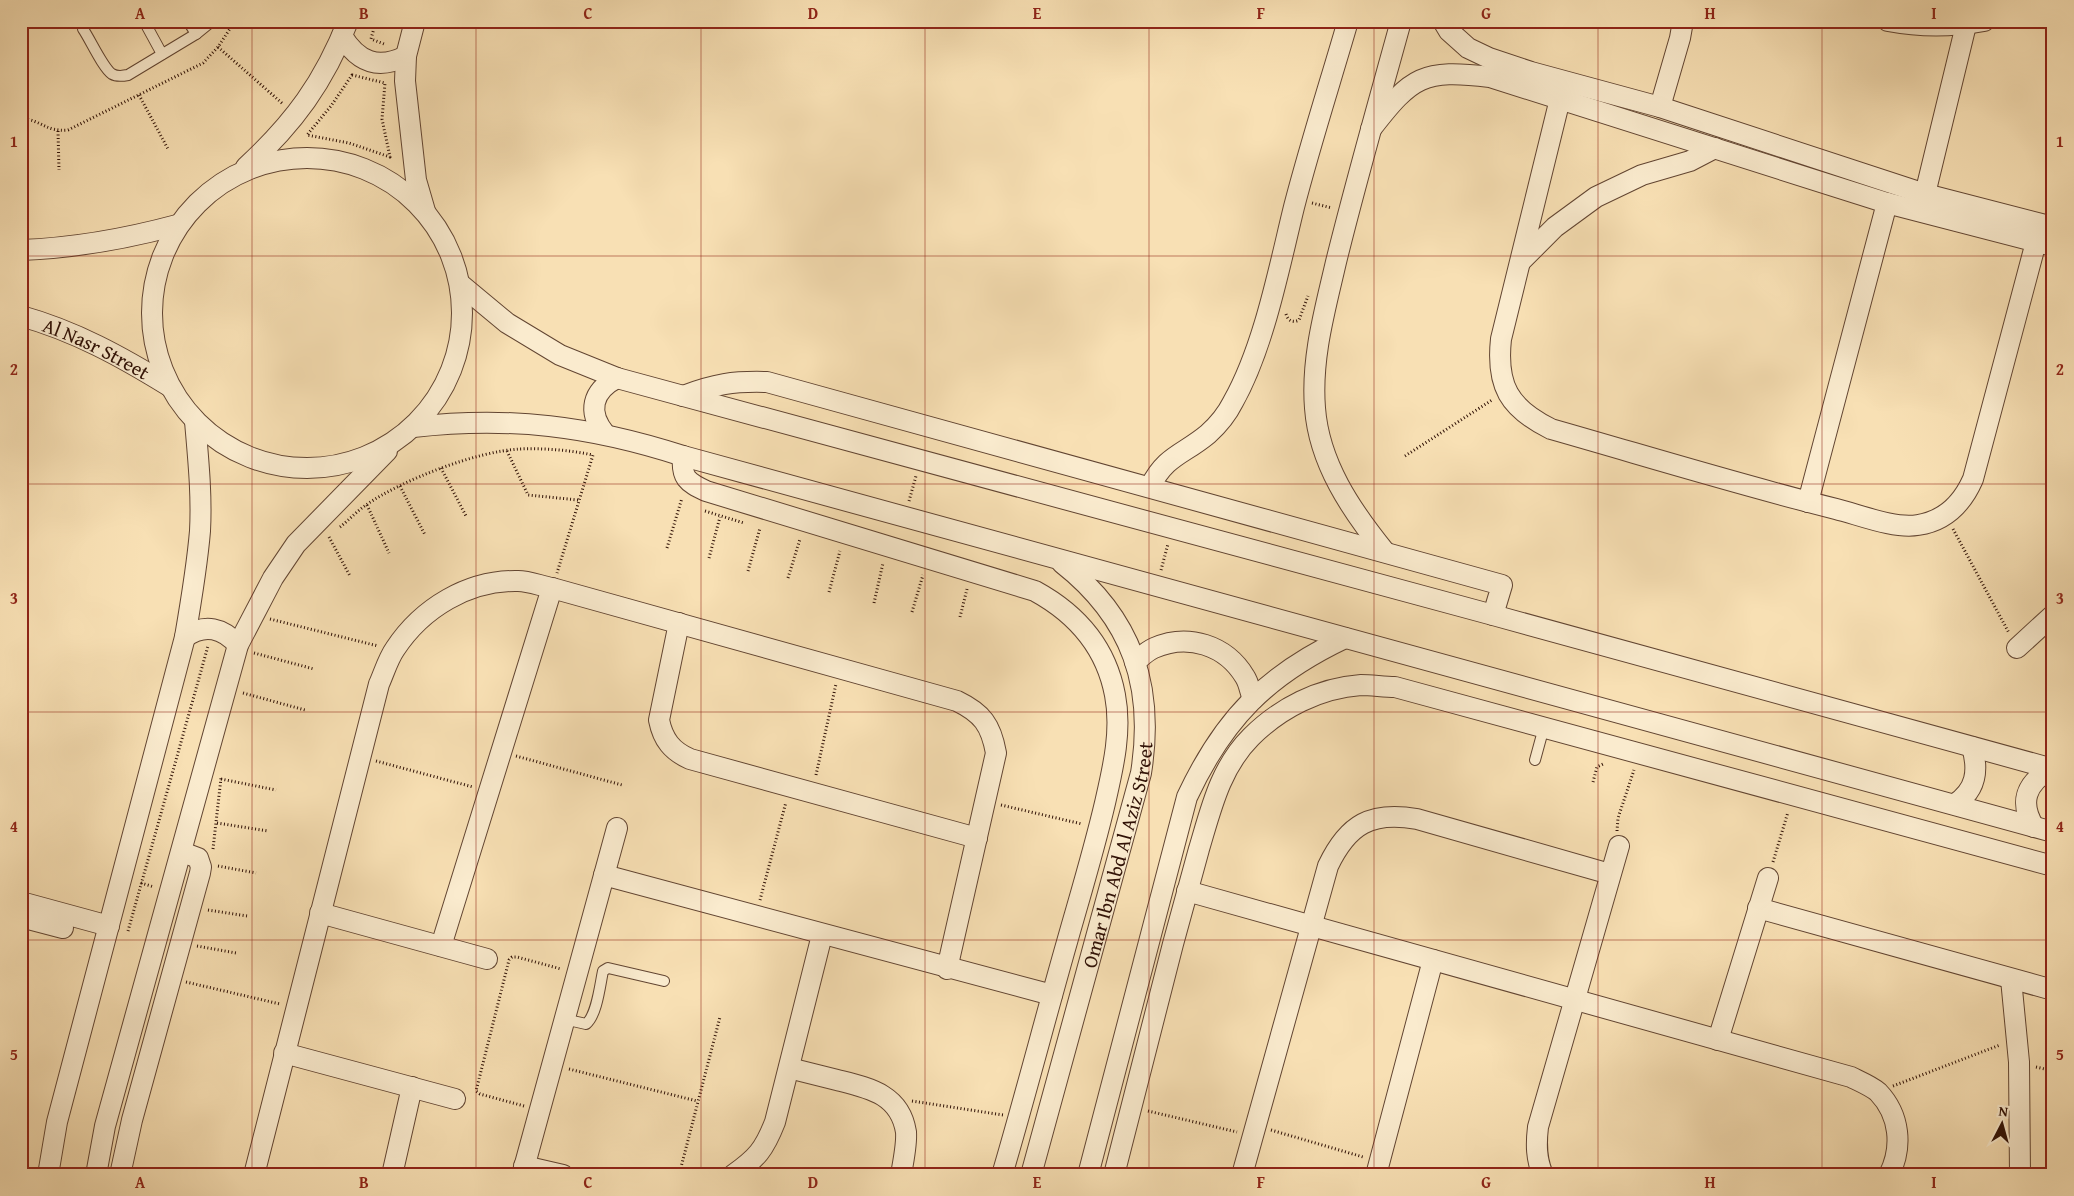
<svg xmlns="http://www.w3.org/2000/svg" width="2074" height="1196" font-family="'Gentium Book Plus',serif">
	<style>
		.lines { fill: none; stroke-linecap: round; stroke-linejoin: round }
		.service-casing { stroke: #624532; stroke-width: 12 }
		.minor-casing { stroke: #624532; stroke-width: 22 }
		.path { stroke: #301106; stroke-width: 3; stroke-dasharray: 1 2.5; stroke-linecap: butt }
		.service { stroke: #faebce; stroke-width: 10 }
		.minor { stroke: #faebce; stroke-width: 20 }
		.grid { fill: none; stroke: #8f2418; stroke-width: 1; stroke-opacity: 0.55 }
		.labels { text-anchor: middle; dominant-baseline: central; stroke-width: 4; stroke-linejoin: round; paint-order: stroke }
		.street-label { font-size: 20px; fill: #301106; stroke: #faebce }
		.neatline { fill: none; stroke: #8f2418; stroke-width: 2 }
		.grid-label { font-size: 16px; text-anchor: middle; font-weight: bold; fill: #8f2418 }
	</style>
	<rect width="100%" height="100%" fill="#f8e0b4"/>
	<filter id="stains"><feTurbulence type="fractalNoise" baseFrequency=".004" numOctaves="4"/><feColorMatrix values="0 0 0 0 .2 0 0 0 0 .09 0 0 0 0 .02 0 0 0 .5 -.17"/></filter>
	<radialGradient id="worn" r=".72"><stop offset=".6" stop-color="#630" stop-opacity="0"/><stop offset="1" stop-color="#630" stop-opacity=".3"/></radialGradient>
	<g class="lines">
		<defs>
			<g id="service">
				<path d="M 83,21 L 83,29 C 90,39 103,68 112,74 C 117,77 123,76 128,75 L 196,34 L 212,21"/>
				<polyline points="144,21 162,54"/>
				<polyline points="188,21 196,34"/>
				<polyline points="1535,760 1544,727"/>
				<path d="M 564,1019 L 586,1024 C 597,1015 600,985 603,971 L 608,968 L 664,981"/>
			</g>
			<g id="minor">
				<polyline points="415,21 406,56 405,81 416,180 425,211"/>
				<polyline points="1443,21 1449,31 1468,48 1489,58 1531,72 1660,107 1925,194 2053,227"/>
				<path d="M 1888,21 C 1920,27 1952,27 1984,21"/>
				<path d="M 342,36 C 358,62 378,70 406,56"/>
				<path d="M 1560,99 L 1501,339 C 1496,386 1509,408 1551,429 C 1646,456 1740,485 1836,509 C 1860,515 1894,529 1918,525 C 1945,521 1962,504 1973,479 L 2036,242"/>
				<polyline points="1660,107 1680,38 1683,21"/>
				<path d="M 1371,129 C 1412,76 1423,69 1490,77 L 1887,203 L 2053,246"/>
				<circle cx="307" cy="313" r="155"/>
				<path d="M 246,167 C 294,123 324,82 348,21"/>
				<polyline points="1925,194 1966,25"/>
				<path d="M 21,250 C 75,248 125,239 177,225"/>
				<polyline points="1521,261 1555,227 1596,197 1642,175 1690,161 1715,148"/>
				<polyline points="460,284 507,323 560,355 617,378 1493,615 2053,769"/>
				<path id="s1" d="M 21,316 C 75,331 122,357 169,386"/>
				<path d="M 683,396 C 715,384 733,381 767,382 L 1502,585 L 1493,615"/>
				<path d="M 413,427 C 510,416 590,426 683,456 L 2053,832"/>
				<path d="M 605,434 C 587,412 592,391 617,378"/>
				<path d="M 683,456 C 681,478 687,482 706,491 L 1035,591 C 1077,614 1106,647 1115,695 C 1122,731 1113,768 1105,803 C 1094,850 1080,896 1067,942 C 1045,1019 1025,1097 1002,1175"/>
				<path d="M 1150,487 C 1166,455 1183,455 1208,434 C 1218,425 1227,414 1233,402 C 1264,347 1279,268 1294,207 C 1310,145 1330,83 1348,21"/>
				<polyline points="1808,502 1887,203"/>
				<path d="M 1385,552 C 1351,510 1319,463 1315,408 C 1311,358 1325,310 1336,262 C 1356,181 1379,101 1401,21"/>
				<path d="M 679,623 L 659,720 C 663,740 672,751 690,759 L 977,838"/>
				<path d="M 185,637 C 205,623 223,628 238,645"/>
				<polyline points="2017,648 2053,615"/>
				<path d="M 1135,662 C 1141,657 1147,651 1154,648 C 1188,633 1226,645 1245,677 C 1249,683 1250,692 1253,699"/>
				<path d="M 1955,804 C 1976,790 1979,771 1972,747"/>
				<path d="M 2034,827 C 2019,802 2026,784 2050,769"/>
				<polyline points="604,875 1052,995"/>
				<path d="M 1187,891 L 1851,1077 C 1859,1081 1871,1086 1878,1092 C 1900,1115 1903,1147 1889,1175"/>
				<polyline points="21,902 109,926"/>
				<polyline points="1758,908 2053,990"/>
				<polyline points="320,913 487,959"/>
				<polyline points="21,917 63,928"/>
				<polyline points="441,946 552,588"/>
				<polyline points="2011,979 2019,1062 2020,1175"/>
				<polyline points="1718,1040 1768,878"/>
				<polyline points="284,1053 455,1099"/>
				<path d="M 789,1068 C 805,1072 821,1076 837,1080 C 869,1088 900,1094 906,1132 C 907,1145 903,1162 901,1175"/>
				<polyline points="524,1166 563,1175"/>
				<path d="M 48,1175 L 57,1122 L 185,637 C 191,602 197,567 200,531 C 202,494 198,457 195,421"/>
				<polyline points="96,1175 105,1126 238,645 273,578 296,544 387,451"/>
				<polyline points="120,1175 132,1120 200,873 201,867 198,858 182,852"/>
				<path d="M 254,1175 L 379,684 C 384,673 388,659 395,649 C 422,608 468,580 518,581 C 529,581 541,586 552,588 L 957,701 C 982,713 991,725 996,753 L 947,969"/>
				<polyline points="392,1175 412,1087"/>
				<polyline points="522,1175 617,828"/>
				<path d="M 733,1175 C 757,1158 764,1150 775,1122 L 822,935"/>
				<path id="s2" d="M 1031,1175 L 1141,773 C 1155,686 1132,618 1062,563"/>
				<path d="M 1088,1175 L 1187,797 C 1224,718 1267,675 1345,638"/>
				<path d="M 1114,1175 C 1133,1098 1153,1021 1173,944 C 1182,912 1190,881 1199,849 C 1211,809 1220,768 1251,737 C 1280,708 1319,688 1361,685 C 1372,685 1384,687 1395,687 L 2053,866"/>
				<path d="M 1242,1175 L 1328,866 C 1348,824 1371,811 1417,819 L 1610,874"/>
				<polyline points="1376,1175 1433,960"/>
				<path d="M 1543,1175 C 1536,1159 1536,1144 1538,1127 L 1619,846"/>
			</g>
		</defs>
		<use href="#service" class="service-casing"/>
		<use href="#minor" class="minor-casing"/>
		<g class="path">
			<polyline points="376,21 371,39 384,44"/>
			<polyline points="218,47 283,104"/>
			<polygon points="352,75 385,83 382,119 390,157 349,143 307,135 331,106"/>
			<polyline points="139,95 168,149"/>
			<path d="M 21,118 C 41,120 46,132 68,130 L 203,63 L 218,47 L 235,21"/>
			<polyline points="58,131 59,170"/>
			<polyline points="1312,203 1332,208"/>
			<path d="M 1286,314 C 1288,321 1293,323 1299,320 L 1308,296"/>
			<polyline points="507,451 528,495 578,500"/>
			<polyline points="1405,456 1492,400"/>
			<polyline points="441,468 466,516"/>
			<polyline points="400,486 425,535"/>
			<polyline points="909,501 916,476"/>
			<polyline points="367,505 389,553"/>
			<polyline points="705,511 744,523"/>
			<path d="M 340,527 C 349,520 357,511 366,505 C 402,480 477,451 520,449 C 544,448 569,450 593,455 L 557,573"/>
			<polyline points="1953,529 2009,633"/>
			<polyline points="329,537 350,576"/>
			<polyline points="667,548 682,498"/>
			<polyline points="709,558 720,517"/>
			<polyline points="1161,570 1168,544"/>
			<polyline points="748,571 760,528"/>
			<polyline points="788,578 800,539"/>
			<polyline points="829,592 840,551"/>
			<polyline points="874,603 883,563"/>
			<polyline points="912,612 923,575"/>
			<polyline points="960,617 967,589"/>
			<polyline points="270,619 378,646"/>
			<polyline points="254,653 314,669"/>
			<polyline points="243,693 305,710"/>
			<polyline points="516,756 622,785"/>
			<polyline points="376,761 473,787"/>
			<polyline points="816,775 836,684"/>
			<polyline points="221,779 276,790"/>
			<polyline points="1593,782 1597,767 1605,763"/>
			<polyline points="1001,805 1082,824"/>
			<polyline points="217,823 268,831"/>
			<polyline points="1617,831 1618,818 1634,770"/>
			<polyline points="213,849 221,778"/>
			<polyline points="1773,862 1788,812"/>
			<polyline points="218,866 256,873"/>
			<polyline points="141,883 154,887"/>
			<polyline points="760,900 786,802"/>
			<polyline points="208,910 247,916"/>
			<polyline points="128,931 208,646"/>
			<polyline points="197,946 236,953"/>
			<polyline points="186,982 280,1004"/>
			<polyline points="2036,1067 2053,1071"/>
			<polyline points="569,1069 697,1101"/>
			<polyline points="1893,1086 2000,1045"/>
			<polyline points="912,1101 1003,1115"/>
			<polyline points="524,1106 480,1094 476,1091 509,960 512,957 517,957 561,969"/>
			<polyline points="1148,1111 1237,1132"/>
			<polyline points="1271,1130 1363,1157"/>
			<polyline points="765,1170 771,1175"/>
			<polyline points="679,1175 720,1017"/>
			<polyline points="1988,1175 2002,1171"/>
		</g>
		<use href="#service" class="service"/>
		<use href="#minor" class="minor"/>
	</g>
	<path class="grid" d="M 252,21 L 252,1175M 476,21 L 476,1175M 701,21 L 701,1175M 925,21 L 925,1175M 1149,21 L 1149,1175M 1374,21 L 1374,1175M 1598,21 L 1598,1175M 1822,21 L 1822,1175M 21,256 L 2053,256M 21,484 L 2053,484M 21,712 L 2053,712M 21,940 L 2053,940"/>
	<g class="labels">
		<g class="street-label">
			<text stroke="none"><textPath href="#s1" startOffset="82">Al Nasr Street</textPath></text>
			<text stroke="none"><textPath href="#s2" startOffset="332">Omar Ibn Abd Al Aziz Street</textPath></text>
		</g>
	</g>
	<rect width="2074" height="1196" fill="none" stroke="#f8e0b4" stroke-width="55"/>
	<g transform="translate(2002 1124) rotate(6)" stroke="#faebce" stroke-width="4" paint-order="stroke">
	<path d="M0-4L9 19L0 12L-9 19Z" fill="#301106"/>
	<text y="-8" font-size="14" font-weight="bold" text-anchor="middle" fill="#301106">N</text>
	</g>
	<rect x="28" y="28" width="2018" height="1140" class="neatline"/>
	<g class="grid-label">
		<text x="140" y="19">A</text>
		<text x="364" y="19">B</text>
		<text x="588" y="19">C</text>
		<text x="813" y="19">D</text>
		<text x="1037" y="19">E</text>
		<text x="1261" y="19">F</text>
		<text x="1486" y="19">G</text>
		<text x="1710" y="19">H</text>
		<text x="1934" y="19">I</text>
		<text x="14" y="147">1</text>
		<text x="2060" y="147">1</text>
		<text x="14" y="375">2</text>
		<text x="2060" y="375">2</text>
		<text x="14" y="604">3</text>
		<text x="2060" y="604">3</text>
		<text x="14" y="832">4</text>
		<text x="2060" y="832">4</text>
		<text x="14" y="1060">5</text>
		<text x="2060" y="1060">5</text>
		<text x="140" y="1188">A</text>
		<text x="364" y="1188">B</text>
		<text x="588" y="1188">C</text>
		<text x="813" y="1188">D</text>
		<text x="1037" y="1188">E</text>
		<text x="1261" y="1188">F</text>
		<text x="1486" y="1188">G</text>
		<text x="1710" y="1188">H</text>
		<text x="1934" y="1188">I</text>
	</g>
	<rect width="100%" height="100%" filter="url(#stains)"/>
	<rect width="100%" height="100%" fill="url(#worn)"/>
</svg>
